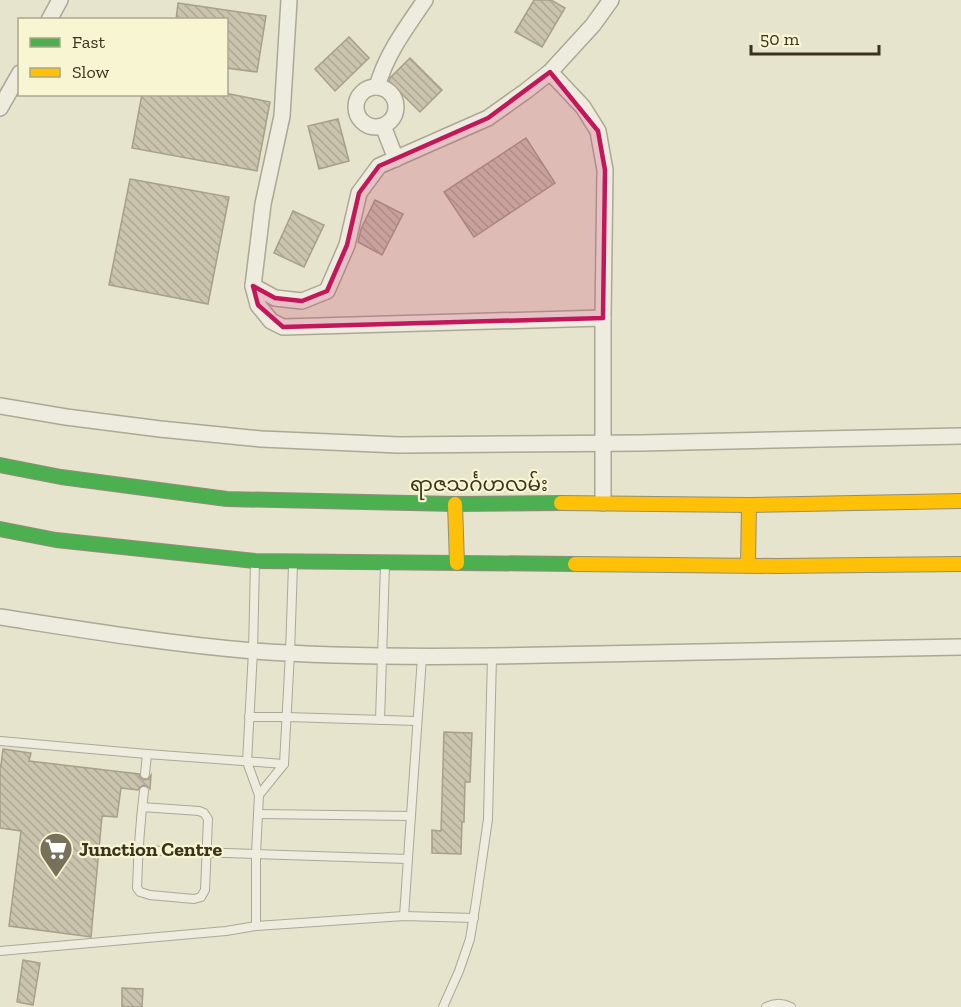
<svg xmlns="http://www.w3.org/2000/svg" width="961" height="1007" font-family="'Zilla Slab','Noto Sans Myanmar',serif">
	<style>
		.building { fill: url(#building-back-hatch); stroke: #a79f8b; stroke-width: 1.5 }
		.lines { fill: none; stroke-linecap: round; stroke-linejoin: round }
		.lane-casing { stroke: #aba896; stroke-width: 10 }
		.street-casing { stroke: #aba896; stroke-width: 18 }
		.fast-casing { stroke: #918d7c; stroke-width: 16 }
		.slow-casing { stroke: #918d7c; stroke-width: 16 }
		.lane { stroke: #eeecdf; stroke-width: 8 }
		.street { stroke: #eeecdf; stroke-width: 15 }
		.fast { stroke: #4caf50; stroke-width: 14 }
		.slow { stroke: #ffc107; stroke-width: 14 }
		.marked { fill: #c2185b; fill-opacity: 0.2; stroke: #c2185b; stroke-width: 4.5; stroke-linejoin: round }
		.labels { text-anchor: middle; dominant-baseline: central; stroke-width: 4.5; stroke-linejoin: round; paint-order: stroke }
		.street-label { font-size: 20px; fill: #3b321d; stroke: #f8f5d2 }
		.poi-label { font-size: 20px; font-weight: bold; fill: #3b321d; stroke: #f8f5d2; text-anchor: start }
	</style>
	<defs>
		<pattern id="building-back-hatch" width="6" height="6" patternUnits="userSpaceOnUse" patternTransform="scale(1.5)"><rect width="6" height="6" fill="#cac3ad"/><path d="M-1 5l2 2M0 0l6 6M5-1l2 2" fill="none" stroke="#aea894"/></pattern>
	</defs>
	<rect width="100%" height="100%" fill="#e6e4cc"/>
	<g class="building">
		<polygon points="534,0 551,0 565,8 542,47 515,32"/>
		<polygon points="178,3 266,16 257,72 226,68 226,20 176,20"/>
		<polygon points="349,37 369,58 335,91 315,69"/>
		<polygon points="410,58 442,90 420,112 389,81 390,78"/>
		<polygon points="142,94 230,94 270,102 257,171 132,148"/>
		<polygon points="338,119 349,161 319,169 308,126"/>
		<polygon points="526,138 555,183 474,237 444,192"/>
		<polygon points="130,179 229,197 208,304 109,285"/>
		<polygon points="375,200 403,214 382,255 358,242 361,229"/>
		<polygon points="293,211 324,225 304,267 274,253"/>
		<polygon points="444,732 472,733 470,782 465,782 464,822 462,822 461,854 432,853 432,830 441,831"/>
		<polygon points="3,749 31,753 29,761 139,774 140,777 144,780 148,779 151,775 150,789 148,787 144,785 140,787 138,790 121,788 117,817 102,816 91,937 9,926 21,831 0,828 0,765 1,765"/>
		<polygon points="23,960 40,963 33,1005 17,1002"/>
		<polygon points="122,988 143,989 142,1007 122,1007"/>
	</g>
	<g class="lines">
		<defs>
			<g id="lane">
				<polyline points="249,717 286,717 417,721"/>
				<polyline points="380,720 385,565"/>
				<polyline points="0,741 147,754 284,764"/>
				<polyline points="145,774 147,754"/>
				<polyline points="259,795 284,764 290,653 293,565"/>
				<path d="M 142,807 L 199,811 L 204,813 L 208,819 L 205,890 L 201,897 L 194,899 L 150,895 L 140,892 L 137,888 C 138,855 140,823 144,791"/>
				<polyline points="258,814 411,816"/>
				<polyline points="138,850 407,859"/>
				<polyline points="404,916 422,657"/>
				<polyline points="256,926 404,916 474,918"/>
				<polyline points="0,951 226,931 256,926 256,853 259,795 247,762 253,651 255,563"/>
				<polyline points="443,1007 459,971 470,939 476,902 488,819 492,656"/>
				<path d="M 766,1007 C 774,1003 783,1003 791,1007"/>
			</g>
			<g id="street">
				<polyline points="289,0 282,116 263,204 253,286 258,305 271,321 283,327 603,318"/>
				<polyline points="49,20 60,0"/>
				<polyline points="550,72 583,107 598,131 605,170 603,318 603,503"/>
				<path d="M 377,87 C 386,54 406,28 425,0"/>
				<circle cx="376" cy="107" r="20"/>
				<polyline points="0,108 20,73"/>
				<polyline points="383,126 396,159"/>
				<polyline points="253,286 275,298 302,301 327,291 347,245 359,193 379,166 488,118 526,91 550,72 593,25 611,0"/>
				<polyline points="0,406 66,417 160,429 261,439 399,445 641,443 961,436"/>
				<path d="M 0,617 C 84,630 169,644 254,651 C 333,657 413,657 492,656 L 961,647"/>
			</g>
			<g id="fast">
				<polyline points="0,465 61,477 227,499 455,504 561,503"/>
				<polyline points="0,529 56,540 255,561 575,564"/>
			</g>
			<g id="slow">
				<polyline points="561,503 749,505 961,501"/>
				<polyline points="455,504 457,563"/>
				<polyline points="575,564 776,566 961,564"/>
				<polyline points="748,565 749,505"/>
			</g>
		</defs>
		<use href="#lane" class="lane-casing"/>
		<use href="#street" class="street-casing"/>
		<use href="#fast" class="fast-casing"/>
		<use href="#slow" class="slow-casing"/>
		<use href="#lane" class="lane"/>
		<use href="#street" class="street"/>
		<use href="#fast" class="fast"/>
		<use href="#slow" class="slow"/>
	</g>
	<path class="marked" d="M 550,72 L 598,131 L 605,170 L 603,318 L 283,327 L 258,305 L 253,286 L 275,298 L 302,301 L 327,291 L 347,245 L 359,193 L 379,166 L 488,118 Z"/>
	<defs>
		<symbol id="supermarket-pin" viewBox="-11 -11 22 30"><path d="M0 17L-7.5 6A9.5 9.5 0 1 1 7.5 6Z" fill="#77705a" stroke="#f8f5d2"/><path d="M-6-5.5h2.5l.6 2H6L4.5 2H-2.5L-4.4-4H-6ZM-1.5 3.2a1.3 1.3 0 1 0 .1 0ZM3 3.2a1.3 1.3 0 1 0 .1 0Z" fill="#fff"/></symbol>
	</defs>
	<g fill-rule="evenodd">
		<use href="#supermarket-pin" x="37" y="830" width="38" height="52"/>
	</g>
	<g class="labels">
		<g class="street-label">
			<text x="479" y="484">ရာဇသင်္ဂဟလမ်း</text>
		</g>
		<g class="poi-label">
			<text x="79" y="849">Junction Centre</text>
		</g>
	</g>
	<rect x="18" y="18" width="210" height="78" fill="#f8f5d2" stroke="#aca78a" stroke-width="1.5"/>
	<rect x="30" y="38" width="30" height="9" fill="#4caf50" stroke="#aca78a" stroke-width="1.5"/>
	<text x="72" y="48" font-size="18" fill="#3b321d">Fast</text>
	<rect x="30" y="68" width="30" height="9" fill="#ffc107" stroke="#aca78a" stroke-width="1.5"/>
	<text x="72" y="78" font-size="18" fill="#3b321d">Slow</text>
	<path d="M751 45v9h128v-9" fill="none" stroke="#3b321d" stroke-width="3"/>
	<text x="760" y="45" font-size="18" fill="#3b321d" stroke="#f8f5d2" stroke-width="4.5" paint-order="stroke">50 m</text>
</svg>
